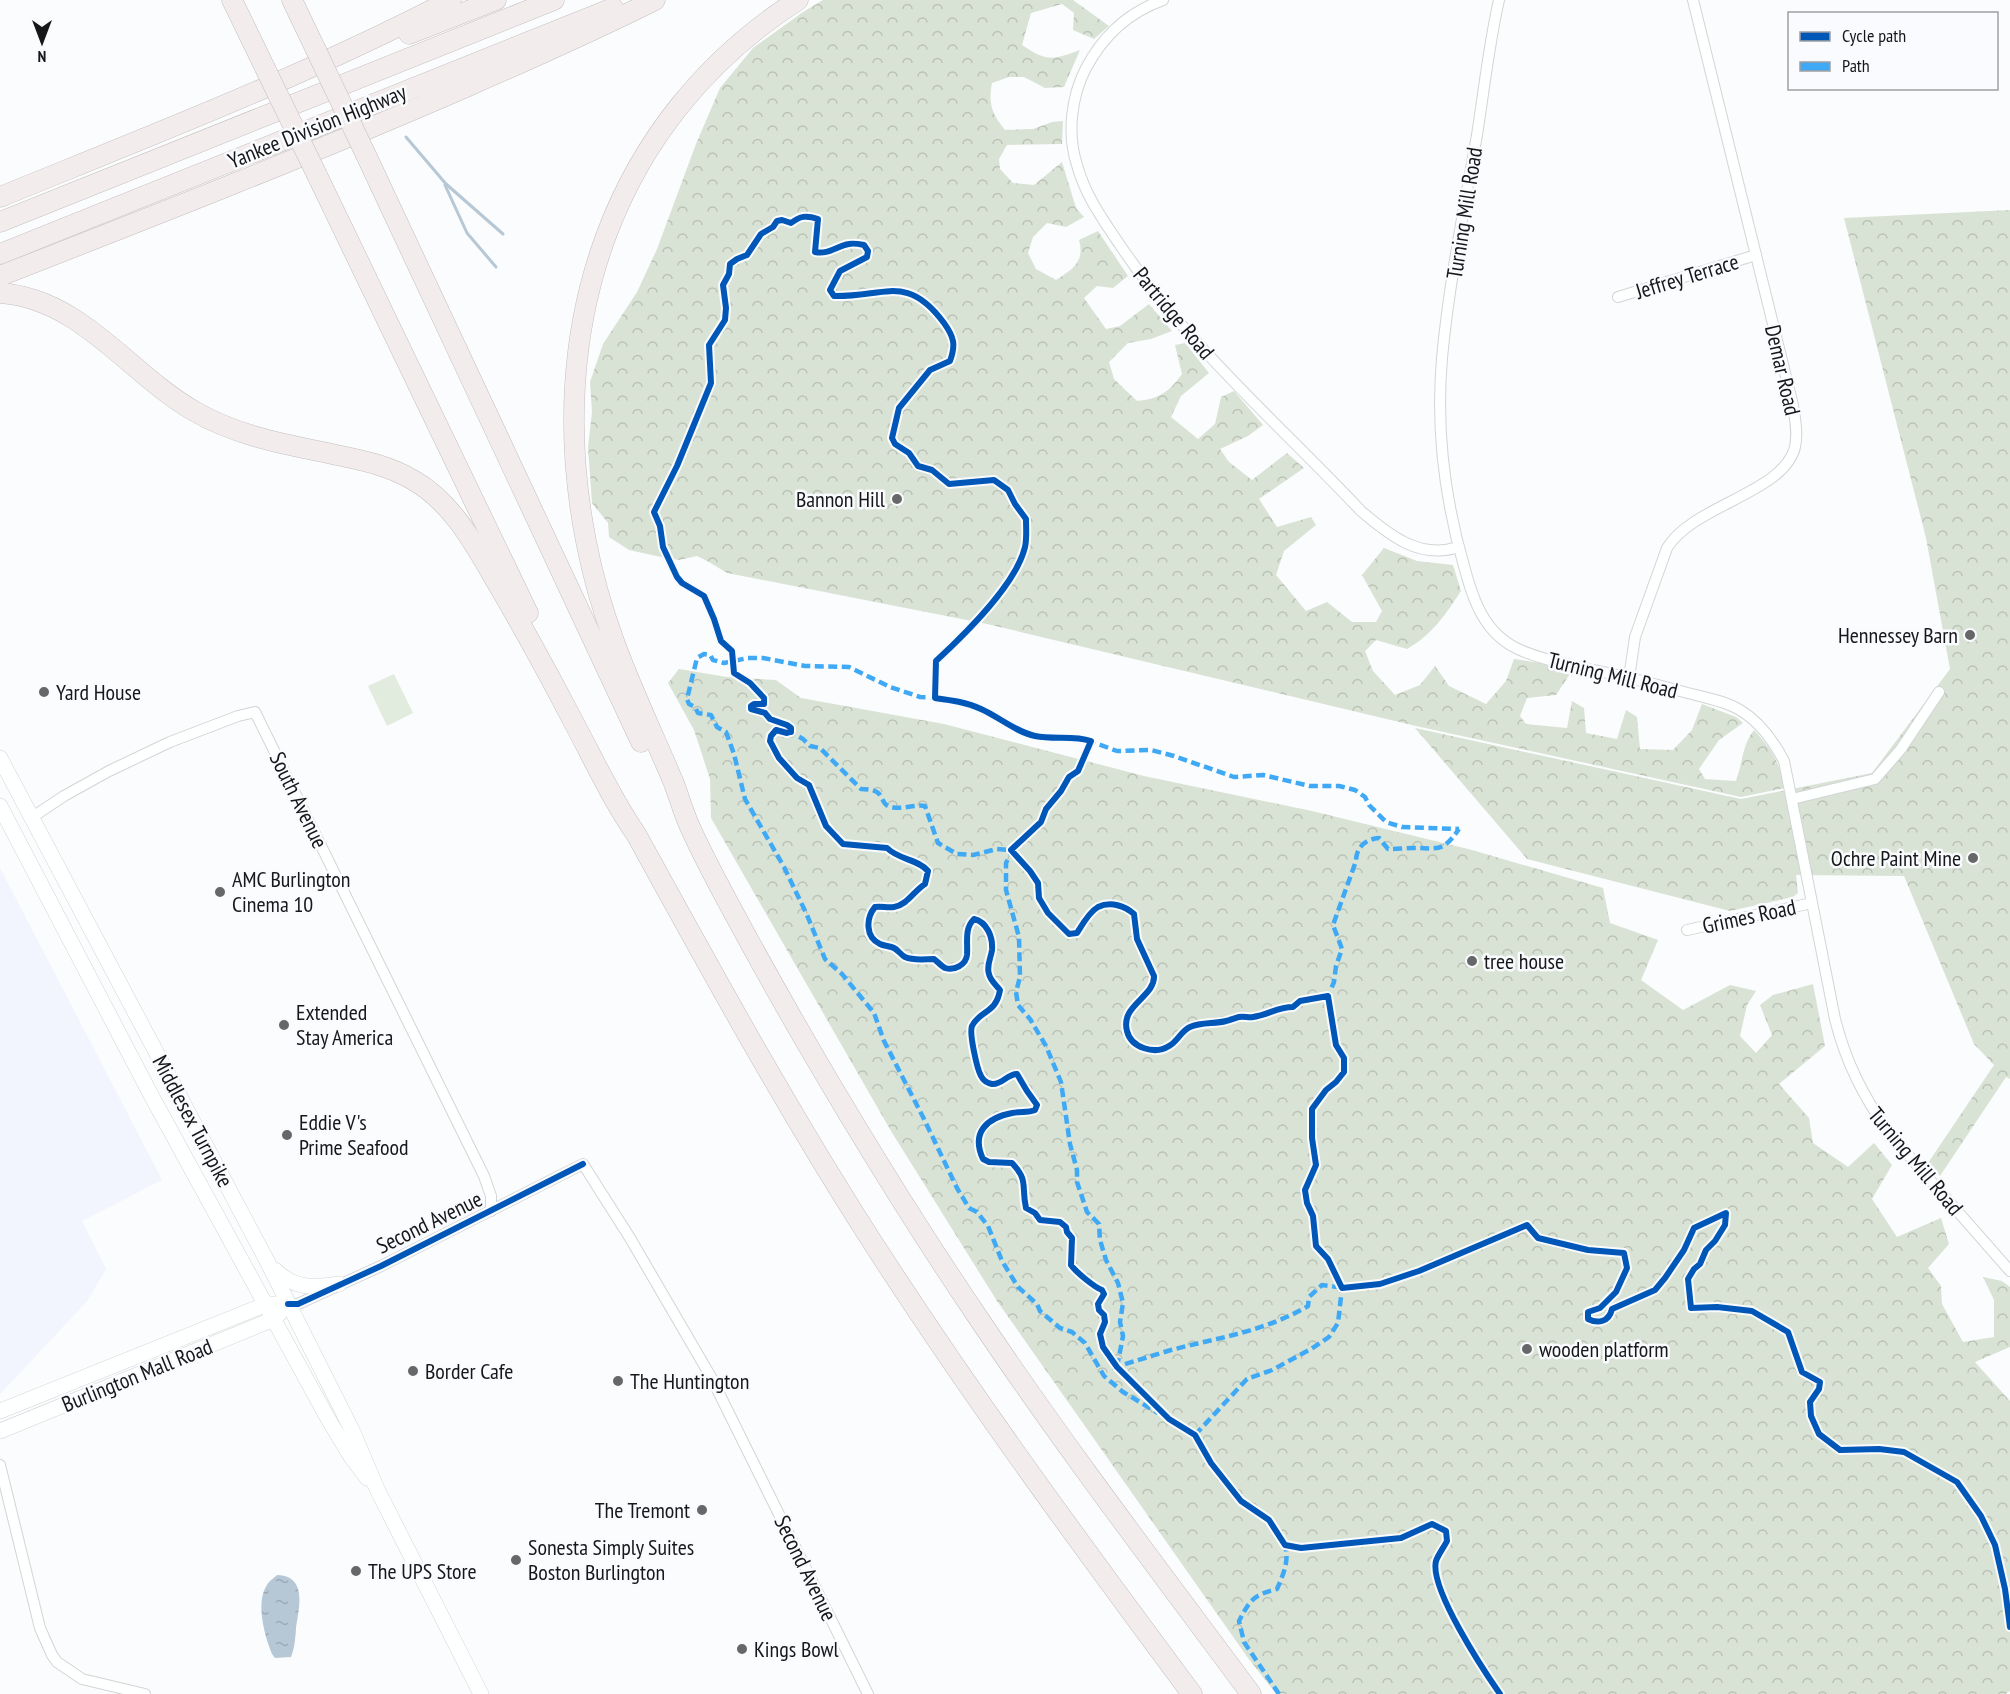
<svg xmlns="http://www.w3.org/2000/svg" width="2010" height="1694" font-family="'PT Sans Narrow',sans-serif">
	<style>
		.built { fill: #f2f4fe }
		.forest { fill: url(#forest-crowns) }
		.pitch { fill: #e1ebde }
		.water { fill: url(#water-ripples) }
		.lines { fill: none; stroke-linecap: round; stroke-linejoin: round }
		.stream { stroke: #b6c7d6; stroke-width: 3 }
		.street-casing { stroke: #d3d4d6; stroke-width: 12 }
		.secondary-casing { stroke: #d3d4d6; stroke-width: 16 }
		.highway-casing { stroke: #c4bebe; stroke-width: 21 }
		.street { stroke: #feffff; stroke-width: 10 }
		.secondary { stroke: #feffff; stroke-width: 15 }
		.highway { stroke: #f2edec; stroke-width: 20 }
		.highway-bridge-casing { stroke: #c4bebe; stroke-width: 21; stroke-linecap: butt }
		.highway-bridge { stroke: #f2edec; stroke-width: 20 }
		.quiet { stroke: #3fa9f5; stroke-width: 4.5; stroke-dasharray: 9 4.5; stroke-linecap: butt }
		.cycleway-casing { stroke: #fafbfe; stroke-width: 10 }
		.cycleway { stroke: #0057b8; stroke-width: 6 }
		.poi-dot { fill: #666769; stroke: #fafbfe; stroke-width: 2 }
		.labels { text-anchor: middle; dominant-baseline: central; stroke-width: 5; stroke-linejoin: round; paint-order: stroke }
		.street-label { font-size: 22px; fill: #161719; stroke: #fafbfe }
		.poi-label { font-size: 22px; fill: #161719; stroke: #fafbfe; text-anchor: start }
	</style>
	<defs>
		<pattern id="forest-crowns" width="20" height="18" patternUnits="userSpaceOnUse" patternTransform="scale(1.5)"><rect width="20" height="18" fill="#d9e3d5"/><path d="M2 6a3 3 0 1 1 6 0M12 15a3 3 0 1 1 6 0" fill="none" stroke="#bac2b6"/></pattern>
		<pattern id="water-ripples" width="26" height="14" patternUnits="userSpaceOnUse" patternTransform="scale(1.5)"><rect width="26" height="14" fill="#b6c7d6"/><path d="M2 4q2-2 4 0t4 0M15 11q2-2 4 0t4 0" fill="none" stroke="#9caab7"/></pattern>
	</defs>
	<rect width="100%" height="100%" fill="#fbfcfd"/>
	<polygon class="built" points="0,868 162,1180 82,1221 106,1269 87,1301 0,1394"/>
	<g class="forest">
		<path d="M 823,0 L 1073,0 L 1109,26 L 1094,39 L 1073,30 L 1074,13 L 1062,4 L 1031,13 L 1022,45 C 1047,62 1053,60 1080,50 L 1064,87 L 1045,88 L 1024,77 L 1009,77 L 992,83 C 988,104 992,114 1005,130 L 1033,129 L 1052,122 L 1063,121 L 1062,144 L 1007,145 L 999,159 L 1000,169 L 1013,183 L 1034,185 L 1062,162 L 1076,208 L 1084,217 L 1066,227 L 1047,223 L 1033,237 L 1028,253 L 1036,269 L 1056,280 C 1073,269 1085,262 1079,240 L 1098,231 L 1128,276 L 1113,288 L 1097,286 L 1084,298 L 1106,329 L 1120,326 L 1149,304 L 1172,331 L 1151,339 L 1128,343 L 1109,362 L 1114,379 L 1137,401 C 1159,399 1169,392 1182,374 L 1175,345 L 1185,343 L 1209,373 L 1181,396 L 1171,417 L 1198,439 L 1215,424 L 1221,397 L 1234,391 L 1263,425 L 1248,436 L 1220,449 L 1229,462 L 1252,480 L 1287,453 L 1304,468 L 1259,499 L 1277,527 L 1311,517 L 1316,525 L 1284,551 L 1276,575 L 1306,611 L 1327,602 L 1352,622 L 1376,622 L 1382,611 L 1362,575 L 1384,548 L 1417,561 L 1453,565 L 1461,591 C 1446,614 1432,635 1407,649 L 1376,640 L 1365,651 L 1373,671 L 1395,695 L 1420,685 L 1435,666 L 1449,686 L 1486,704 L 1506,681 L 1514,659 L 1540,663 L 1570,674 L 1556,695 L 1527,698 L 1520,716 L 1526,724 L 1567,728 L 1572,701 L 1584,708 L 1586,733 L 1617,739 L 1626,710 L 1637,717 L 1640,749 L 1673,750 L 1692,730 L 1702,704 L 1736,717 L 1743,723 L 1719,740 L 1699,769 L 1705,779 L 1736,781 C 1743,762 1742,745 1754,730 C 1774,752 1778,760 1785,788 L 1741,797 L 1416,726 L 987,624 L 727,573 L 709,562 L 697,556 L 679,560 L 661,557 L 629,550 L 609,537 L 608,523 L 592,503 L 588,447 L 592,412 L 590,382 L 603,344 L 637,292 L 657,249 L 696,144 L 720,88 L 753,48 L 803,12 Z"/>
		<polygon points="2010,210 2010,1079 2006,1077 1940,1176 1928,1163 1994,1065 1974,1044 1904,876 1796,875 1798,893 1793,897 1730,911 1527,859 1415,728 1741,799 1872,773 1950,669 1926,538 1844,218"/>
		<polygon points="679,669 727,677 776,680 801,698 944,724 1144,776 1312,811 1472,850 1603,888 1610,923 1658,940 1641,980 1683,1010 1730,985 1756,991 1747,1005 1740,1036 1756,1053 1772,1035 1760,1005 1773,995 1813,984 1825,1046 1779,1084 1809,1118 1813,1143 1848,1167 1874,1143 1892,1165 1872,1199 1897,1237 1941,1218 1949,1244 1928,1268 1941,1286 1942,1304 1963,1342 1994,1337 1994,1300 1983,1277 2002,1281 2010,1287 2010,1347 1975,1362 2010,1401 2010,1691 2006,1694 1276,1694 1248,1658 997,1301 891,1131 711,818 710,779 694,730 668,683"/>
	</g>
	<polygon class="pitch" points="394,674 413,713 387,726 368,686"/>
	<path class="water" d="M 277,1575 C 308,1576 299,1608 296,1629 C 295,1639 295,1647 291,1657 L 275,1658 L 272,1654 C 265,1637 255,1602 267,1585 C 269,1581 274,1578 277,1575 Z"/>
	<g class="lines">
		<g class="stream">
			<polyline points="406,137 446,184 503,234"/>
			<polyline points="445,185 467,233 496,267"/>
		</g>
		<defs>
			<g id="street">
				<path d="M 1163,0 C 1129,12 1103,36 1086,68 C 1071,97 1067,134 1077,165 C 1085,195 1103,220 1120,245 C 1187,345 1279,424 1361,511 C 1389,535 1420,560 1458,547"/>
				<path d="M 1499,0 C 1489,44 1484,90 1477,135 C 1464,209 1449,283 1442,358 C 1436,427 1445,500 1464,566 C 1473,600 1484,633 1518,649 C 1542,660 1568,664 1593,670 C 1624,676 1654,684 1684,692 C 1702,697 1723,700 1740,710 C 1760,722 1773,740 1784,761 L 1835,1019 C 1846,1063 1863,1095 1888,1132 L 2010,1271"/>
				<polyline points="1618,297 1756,255"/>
				<path d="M 1629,678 L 1635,637 L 1667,548 C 1693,505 1784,493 1795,447 C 1798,433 1795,419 1793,405 L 1693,0"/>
				<polyline points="1792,799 1875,779 1901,749 1939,692"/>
				<polyline points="31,818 64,796 109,771 170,742 238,716 255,712 484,1176 491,1196 491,1211"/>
				<polyline points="1687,930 1812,903"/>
				<polyline points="288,1304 298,1304 381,1266 583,1164 630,1238 711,1377 868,1694"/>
				<polyline points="0,1465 40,1628 52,1655 57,1662 82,1679 145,1694"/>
			</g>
			<g id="secondary">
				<polyline points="0,758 267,1261 352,1430 377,1489 481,1694"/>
				<polyline points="0,806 151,1095 327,1417 351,1457 367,1478"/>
				<path d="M 275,1270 C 294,1289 314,1288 339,1284"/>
				<polyline points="0,1411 267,1304 276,1304"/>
				<polyline points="0,1431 274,1319 280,1313"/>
			</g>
			<g id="highway">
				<polyline points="232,0 265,68"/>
				<polyline points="292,0 315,48"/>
				<path d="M 798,0 C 611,120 544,328 586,541 C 603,631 638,699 673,781 C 679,796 683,812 690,827 C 702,854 716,880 730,906 C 758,958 787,1010 817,1061 C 868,1148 922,1235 979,1319 C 1065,1447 1159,1570 1251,1694"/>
				<polyline points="409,34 496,0"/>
				<polyline points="366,155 641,742"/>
				<polyline points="317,175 528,613"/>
				<path d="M 0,197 C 152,135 305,76 451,0"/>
				<polyline points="0,222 554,0"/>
				<polyline points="0,254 613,8"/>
				<path d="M 0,276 C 156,215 312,154 466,87 C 530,59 593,31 655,0"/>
				<path d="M 0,293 C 82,299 128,373 194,411 C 237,436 284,444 332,454 C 360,460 388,465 413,480 C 454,503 477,549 500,588 C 525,631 549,675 572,719 C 593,758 611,798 636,834 C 707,963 778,1093 857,1218 C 961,1382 1076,1538 1192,1694"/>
			</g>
		</defs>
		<use href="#street" class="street-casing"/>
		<use href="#secondary" class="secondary-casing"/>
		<use href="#highway" class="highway-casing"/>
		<use href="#street" class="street"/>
		<use href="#secondary" class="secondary"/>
		<use href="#highway" class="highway"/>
		<defs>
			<g id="highway-bridge">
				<polyline points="315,48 366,155"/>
				<polyline points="265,68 317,175"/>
			</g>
		</defs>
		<use href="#highway-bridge" class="highway-bridge-casing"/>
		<use href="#highway-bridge" class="highway-bridge"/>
		<g class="quiet">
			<polyline points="939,698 920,697 890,687 849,667 805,666 763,658 748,658 724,663 713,660 710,655 704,654 697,658 687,699 689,704 695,707 698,713 711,715 717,727 726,732 734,754 745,799 784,867 807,915 825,959 842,974 874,1013 884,1041 923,1117 957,1188 969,1208 977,1212 988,1226 1002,1261 1018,1287 1037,1304 1040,1311 1060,1328 1072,1332 1085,1343 1104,1376 1123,1392 1158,1413"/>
			<path d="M 787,733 L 791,732 L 803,739 L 810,746 L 820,748 L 861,789 C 889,789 877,804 891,807 C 902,810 914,804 925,806 L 938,843 L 957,854 L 973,855 L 997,849 L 1011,850 L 1015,854"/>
			<polyline points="1087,740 1117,751 1151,750 1174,756 1234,777 1263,775 1310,786 1339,786 1355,790 1365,797 1369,805 1386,822 1402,827 1459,829"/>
			<polyline points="1014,848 1006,863 1006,890 1019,937 1020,977 1016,992 1018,1005 1030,1019 1046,1046 1061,1082 1070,1144 1077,1170 1077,1182 1087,1212 1099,1224 1100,1240 1106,1260 1118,1283 1123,1303 1120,1322 1123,1336 1117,1367"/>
			<path d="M 1329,1000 L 1328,996 L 1334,982 L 1336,966 L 1342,949 L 1333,925 L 1356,861 C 1356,847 1366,839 1379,838 L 1388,849 C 1396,849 1405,848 1413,848 C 1439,848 1442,853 1459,829"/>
			<path d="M 1112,1368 C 1132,1362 1151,1356 1171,1350 C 1217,1338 1266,1331 1308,1306 L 1309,1297 L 1322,1285 L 1344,1288"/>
			<polyline points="1195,1435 1247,1379 1272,1370 1311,1349 1329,1337 1338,1323 1342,1288"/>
			<path d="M 1279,1694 L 1244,1642 L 1239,1621 C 1250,1600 1253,1595 1277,1589 C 1284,1573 1291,1557 1283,1540"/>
		</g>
		<defs>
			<g id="cycleway">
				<path d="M 790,732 L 787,733 L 776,730 L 771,736 L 770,741 L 779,758 L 797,778 L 809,785 L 826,826 L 843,844 L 887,848 C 899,860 918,859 928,871 L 925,884 C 914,891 907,905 894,907 C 888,908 881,906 875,907 C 866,918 865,937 880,944 C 884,946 890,946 894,948 C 898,950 901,955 905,957 C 914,961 925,959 934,959 C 937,961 941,966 945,968 C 954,971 966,965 967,955 C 968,942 964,929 974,919 C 987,922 993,937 992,950 C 991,958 986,966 989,974 C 990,980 996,985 1000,990 C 996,1014 980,1010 972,1026 C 969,1033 977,1069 981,1076 C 983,1080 987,1083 992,1084 C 1002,1085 1007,1074 1017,1074 L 1027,1091 L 1037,1105 L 1035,1110 C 1028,1113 1020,1111 1012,1113 C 986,1118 971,1133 983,1159 L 989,1162 L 1012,1163 C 1029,1181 1021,1186 1026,1208 L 1035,1213 L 1040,1220 L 1060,1222 L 1066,1227 L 1067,1232 L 1072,1238 L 1071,1265 C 1076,1272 1094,1287 1102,1290 L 1104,1294 L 1098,1304 L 1099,1310 L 1104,1315 L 1105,1322 L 1100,1334 L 1103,1347 L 1117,1367 L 1169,1419 L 1195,1435 L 1211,1463 L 1241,1501 L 1269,1520 L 1285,1545 L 1301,1548 L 1401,1538 L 1432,1524 L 1446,1531 L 1447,1541 C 1444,1547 1438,1555 1436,1561 C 1429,1588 1484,1671 1500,1694"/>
				<path d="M 791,732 L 791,728 L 787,725 L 770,719 L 765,713 L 751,709 L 751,706 L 754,704 L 764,704 L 764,698 L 750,683 L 734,673 L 732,651 L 721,641 L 714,619 L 704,596 L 682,583 L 677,577 L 663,547 L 660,526 L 654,512 L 677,466 L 711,383 L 709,345 L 725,320 L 726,308 L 723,285 L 729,274 L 730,264 L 737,259 L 747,255 L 761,234 L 773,227 L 777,221 L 782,220 L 791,223 C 800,216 806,215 818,219 L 815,252 C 828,255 837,246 849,244 C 853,243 859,244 864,245 L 868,251 L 867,257 L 840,271 L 830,290 L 834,296 C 885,297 907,273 944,323 C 954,337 956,345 950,361 L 930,370 L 899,408 L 892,438 L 895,444 L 909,453 L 918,466 L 932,470 L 949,484 L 994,480 L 1008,490 L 1015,504 L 1026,519 C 1026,528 1027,539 1025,547 C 1016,585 964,635 936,661 L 935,698 C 950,700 966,702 981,709 C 999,717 1016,732 1035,736 C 1054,740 1073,735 1091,741 L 1078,771 L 1069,777 L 1061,791 L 1046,809 L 1041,822 L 1011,850 L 1030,871 L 1038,883 L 1039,898 L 1048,913 L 1069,934 L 1077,933 C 1082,925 1089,912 1098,907 C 1111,901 1125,906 1134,914 L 1137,939 L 1154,976 C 1155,997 1120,1005 1127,1031 C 1131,1048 1155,1055 1169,1046 C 1177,1042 1181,1031 1190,1027 C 1201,1022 1215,1024 1226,1021 C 1231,1020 1235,1018 1239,1017 C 1244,1016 1249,1018 1253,1017 C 1268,1015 1277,1007 1293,1007 L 1300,1001 L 1328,996 L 1336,1045 L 1344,1058 L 1344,1072 L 1336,1082 L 1326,1090 L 1312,1109 L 1312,1138 L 1316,1165 L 1305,1190 L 1307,1203 L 1313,1216 L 1316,1246 L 1328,1259 L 1342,1288 L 1380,1284 L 1419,1271 L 1527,1225 L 1538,1238 L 1588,1250 L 1624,1253 L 1627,1268 L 1616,1292 L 1600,1308 L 1588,1312 L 1588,1319 C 1598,1324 1609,1322 1612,1309 L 1655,1290 L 1665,1278 L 1684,1250 L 1694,1228 L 1726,1213 L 1725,1225 L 1715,1241 L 1706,1250 L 1700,1264 L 1694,1269 L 1688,1279 L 1691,1308 L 1717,1307 L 1752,1311 L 1788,1332 L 1802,1372 L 1820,1382 L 1819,1389 L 1810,1402 L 1811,1416 L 1819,1434 L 1840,1450 L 1879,1449 L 1904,1452 L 1957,1482 L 1981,1516 L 1995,1545 L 2005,1589 L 2010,1627"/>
				<polyline points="288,1304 298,1304 381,1266 583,1164"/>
			</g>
		</defs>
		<use href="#cycleway" class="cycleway-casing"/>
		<use href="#cycleway" class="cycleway"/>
	</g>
	<g class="poi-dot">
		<circle cx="897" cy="499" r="6"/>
		<circle cx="1970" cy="635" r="6"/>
		<circle cx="44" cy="692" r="6"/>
		<circle cx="1973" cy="858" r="6"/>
		<circle cx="220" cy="892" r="6"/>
		<circle cx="1472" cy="961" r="6"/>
		<circle cx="284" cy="1025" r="6"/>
		<circle cx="287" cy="1135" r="6"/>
		<circle cx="1527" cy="1349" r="6"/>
		<circle cx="413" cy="1371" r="6"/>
		<circle cx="618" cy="1381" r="6"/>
		<circle cx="702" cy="1510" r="6"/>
		<circle cx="516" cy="1560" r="6"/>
		<circle cx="356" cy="1571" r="6"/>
		<circle cx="742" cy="1649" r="6"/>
	</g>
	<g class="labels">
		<g class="street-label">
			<text transform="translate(317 126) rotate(-22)">Yankee Division Highway</text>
			<text transform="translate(1464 213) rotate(-81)">Turning Mill Road</text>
			<text transform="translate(1687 276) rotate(-17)">Jeffrey Terrace</text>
			<text transform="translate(1174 313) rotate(50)">Partridge Road</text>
			<text transform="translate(1783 370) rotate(77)">Demar Road</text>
			<text transform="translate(1613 675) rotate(14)">Turning Mill Road</text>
			<text transform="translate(299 800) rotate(64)">South Avenue</text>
			<text transform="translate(1749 916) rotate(-12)">Grimes Road</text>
			<text transform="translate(193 1121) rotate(62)">Middlesex Turnpike</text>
			<text transform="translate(1916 1161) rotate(50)">Turning Mill Road</text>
			<text transform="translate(429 1222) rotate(-26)">Second Avenue</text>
			<text transform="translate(137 1375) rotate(-22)">Burlington Mall Road</text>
			<text transform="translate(806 1568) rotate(64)">Second Avenue</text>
		</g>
		<g class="poi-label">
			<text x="885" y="499" text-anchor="end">Bannon Hill</text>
			<text x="1958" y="635" text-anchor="end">Hennessey Barn</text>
			<text x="56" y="692">Yard House</text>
			<text x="1961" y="858" text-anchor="end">Ochre Paint Mine</text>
			<text x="232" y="879">AMC Burlington<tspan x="232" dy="25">Cinema 10</tspan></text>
			<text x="1484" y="961">tree house</text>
			<text x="296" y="1012">Extended<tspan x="296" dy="25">Stay America</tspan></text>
			<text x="299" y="1122">Eddie V's<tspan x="299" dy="25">Prime Seafood</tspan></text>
			<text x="1539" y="1349">wooden platform</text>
			<text x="425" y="1371">Border Cafe</text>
			<text x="630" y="1381">The Huntington</text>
			<text x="690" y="1510" text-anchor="end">The Tremont</text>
			<text x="528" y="1547">Sonesta Simply Suites<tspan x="528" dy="25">Boston Burlington</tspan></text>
			<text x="368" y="1571">The UPS Store</text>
			<text x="754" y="1649">Kings Bowl</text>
		</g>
	</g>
	<rect x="1788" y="12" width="210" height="78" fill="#fafbfe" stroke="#9fa0a2" stroke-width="1.5"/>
	<rect x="1800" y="32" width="30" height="9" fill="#0057b8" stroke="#9fa0a2" stroke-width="1.5"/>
	<text x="1842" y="42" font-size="18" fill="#161719">Cycle path</text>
	<rect x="1800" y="62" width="30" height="9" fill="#3fa9f5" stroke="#9fa0a2" stroke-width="1.5"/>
	<text x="1842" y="72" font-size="18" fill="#161719">Path</text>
	<g transform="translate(42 42) rotate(180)" stroke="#fafbfe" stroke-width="4.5" paint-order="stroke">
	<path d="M0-4.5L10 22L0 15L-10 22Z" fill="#161719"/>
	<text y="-9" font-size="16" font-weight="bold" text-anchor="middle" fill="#161719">N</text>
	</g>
</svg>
